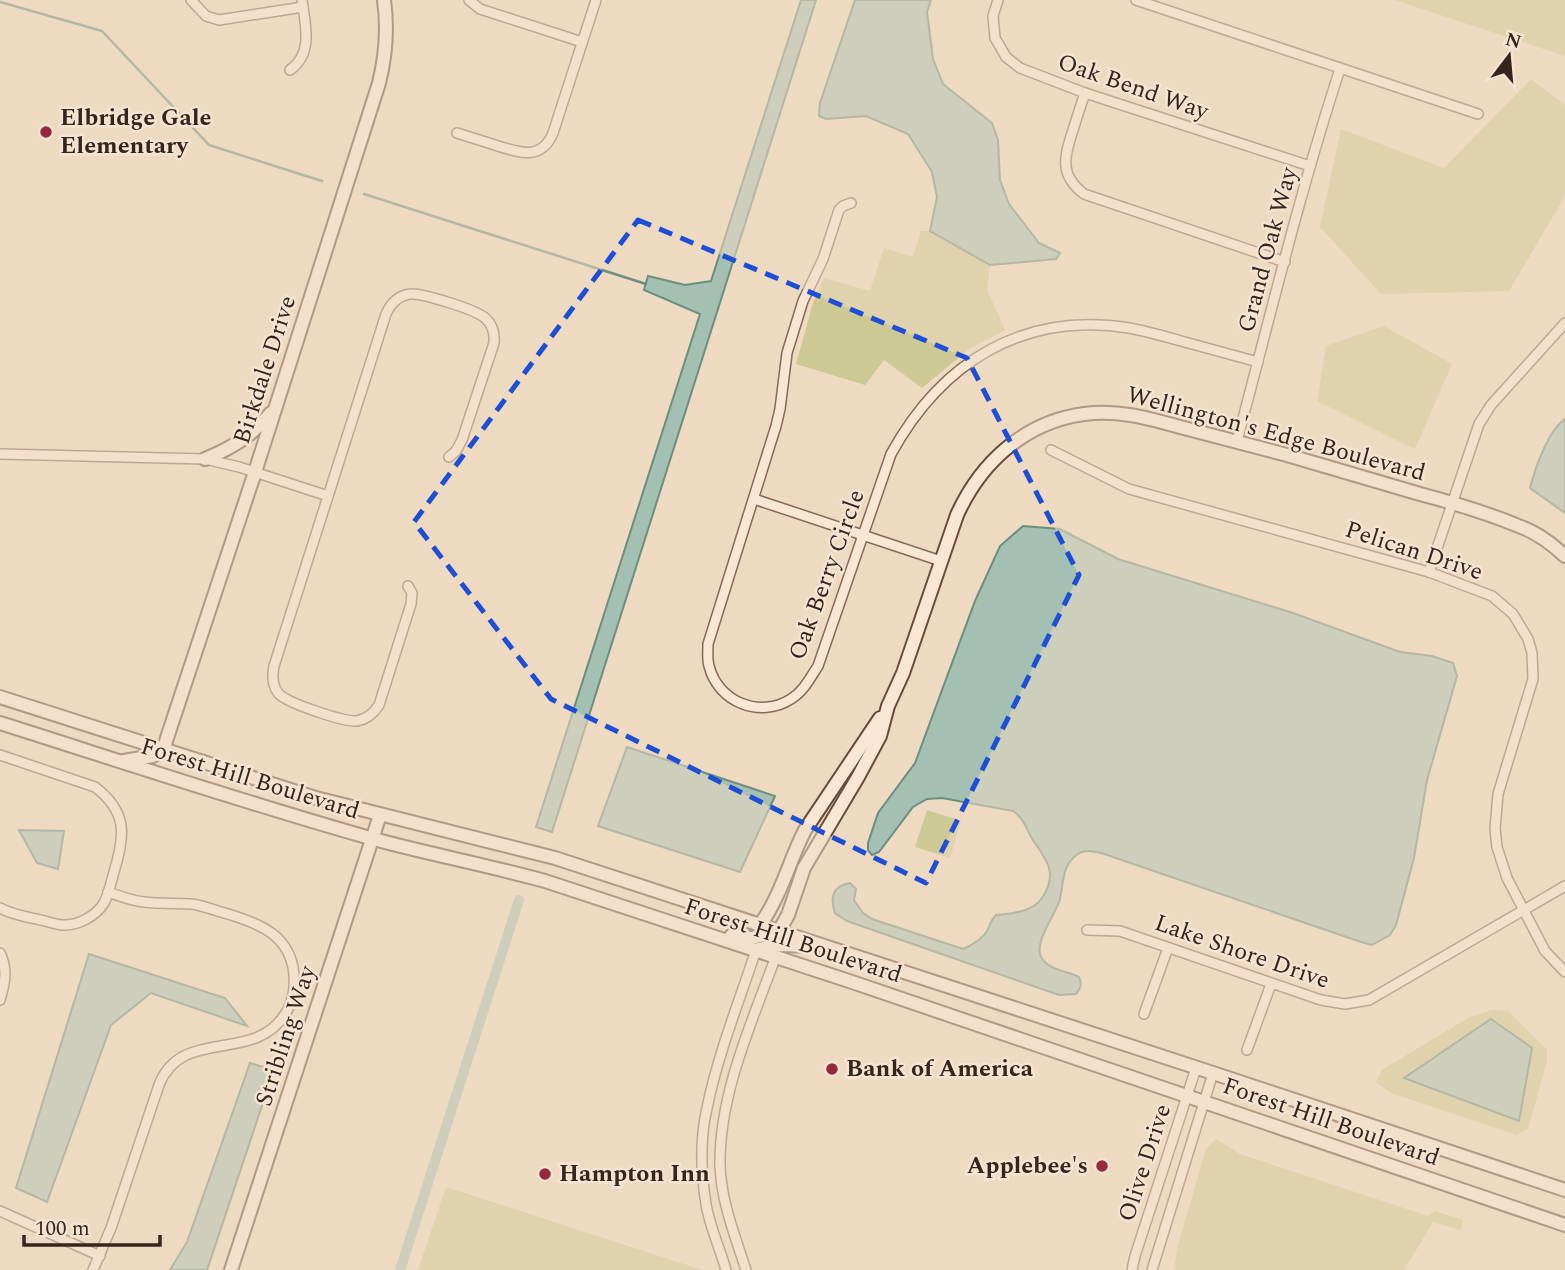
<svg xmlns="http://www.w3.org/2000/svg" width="1565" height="1270" font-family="Spectral,serif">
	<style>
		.green { fill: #ccc995 }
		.water { fill: #a4c0b3; stroke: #6b8e7f; stroke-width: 2 }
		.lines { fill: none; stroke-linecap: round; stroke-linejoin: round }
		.stream { stroke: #6b8e7f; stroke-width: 2.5 }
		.canal { stroke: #a4c0b3; stroke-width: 10 }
		.street-casing { stroke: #886959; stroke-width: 12 }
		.secondary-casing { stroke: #694b3c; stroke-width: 16 }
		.street { stroke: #f9e7d4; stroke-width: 9 }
		.secondary { stroke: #f9e7d4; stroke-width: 12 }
		.marked { fill: none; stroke: #1d4ed8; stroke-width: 5; stroke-dasharray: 14 9; stroke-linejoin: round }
		.poi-dot { fill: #97283d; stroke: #f5e4d1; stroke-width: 2.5 }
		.labels { text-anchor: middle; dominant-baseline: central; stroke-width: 5; stroke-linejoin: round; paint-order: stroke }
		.street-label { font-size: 24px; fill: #37251d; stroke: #f5e4d1 }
		.poi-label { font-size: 24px; font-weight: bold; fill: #37251d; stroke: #f5e4d1; text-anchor: start }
	</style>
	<rect width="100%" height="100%" fill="#eed9c1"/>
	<g class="green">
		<polygon points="1395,0 1565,0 1565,56"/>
		<polygon points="1531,79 1565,105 1565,196 1509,291 1381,294 1320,227 1341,129 1444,168"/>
		<polygon points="921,231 930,231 990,265 987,290 1005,330 969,349 922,388 884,360 865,385 796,364 813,303 824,278 870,291 884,248 913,257"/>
		<polygon points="1384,326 1452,364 1415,449 1317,401 1326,346"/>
		<polygon points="927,810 961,821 950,858 915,847"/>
		<polygon points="1492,1010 1508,1011 1547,1050 1547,1061 1528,1129 1516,1135 1391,1093 1376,1082 1382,1070 1468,1018"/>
		<polygon points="1216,1139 1240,1154 1428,1216 1435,1211 1463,1220 1461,1230 1433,1222 1404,1270 1174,1270 1178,1245 1206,1149"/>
		<polygon points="446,1187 702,1270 418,1270"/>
	</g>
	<g class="water">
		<polygon points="801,0 816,0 552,832 536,827 700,314 644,290 648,276 685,285 711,281"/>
		<polygon points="855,0 931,0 927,12 933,59 943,84 992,123 998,140 1000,180 1009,204 1039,243 1060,253 1056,259 990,265 930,231 937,197 932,172 908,134 866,116 826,119 819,116 820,103"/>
		<path d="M 1565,419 L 1565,513 L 1530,488 C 1535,469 1548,430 1565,419 Z"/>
		<path d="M 1023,526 L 1060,529 L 1118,559 L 1293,613 L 1400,652 L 1432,656 L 1453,663 L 1457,676 L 1427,780 L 1414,858 L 1396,925 L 1390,935 L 1372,945 L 1361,942 L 1104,854 C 1093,851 1083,848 1074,857 C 1061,869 1064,886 1059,902 C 1054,916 1034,943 1041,957 C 1048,970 1067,971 1079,977 C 1082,984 1081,988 1076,994 L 1059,995 L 847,921 L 835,913 C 830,898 832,886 850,883 L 856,889 L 854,900 L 863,913 L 872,919 L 963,949 C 972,945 982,940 987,931 C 990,925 991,920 996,915 C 1003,914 1011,914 1018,912 C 1027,910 1037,906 1042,898 C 1057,875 1049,863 1035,843 C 1026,831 1026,820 1013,811 L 942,798 L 927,799 L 913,807 L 879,852 L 872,855 L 868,850 L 868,843 L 878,813 L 915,763 L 975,601 L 1000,546 Z"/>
		<polygon points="627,747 775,796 740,872 598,826"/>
		<polygon points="19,830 64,831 58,869 37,863"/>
		<polygon points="89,954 225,998 247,1026 151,993 111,1025 47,1202 16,1188"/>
		<polygon points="1491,1019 1532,1048 1519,1121 1404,1078"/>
		<polygon points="250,1063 274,1070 207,1270 170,1270 187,1242"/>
	</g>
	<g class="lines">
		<g class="stream">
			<polyline points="0,2 102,31 209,145 322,181"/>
			<polyline points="364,194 646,284"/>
		</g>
		<polyline class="canal" points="400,1270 519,900"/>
		<defs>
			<g id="street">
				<polyline points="191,0 206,16 219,20 303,7"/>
				<polyline points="469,0 480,9 582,42"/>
				<polyline points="998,0 993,16 995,38 1006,57 1020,68 1085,93 1310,166"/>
				<polyline points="1136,0 1478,114"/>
				<path d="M 290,70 C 314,53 305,24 302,0"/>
				<path d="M 1085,93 C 1081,105 1077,117 1073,130 C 1064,157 1059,175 1084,194 L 1285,262"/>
				<path d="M 457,133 C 470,137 482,141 495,145 C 518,152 541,162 553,133 L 596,0"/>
				<path d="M 851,203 L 843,206 L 839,210 L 823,259 L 803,301 L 787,353 L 780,409 L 776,426 L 708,644 C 708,652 707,659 709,666 C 718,702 760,719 791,699 C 804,691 810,678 818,666 L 891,454 C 941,363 1022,311 1129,328 C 1146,331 1163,336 1181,341 C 1206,348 1232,355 1258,362"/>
				<path d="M 1237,441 C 1270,317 1300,191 1340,69"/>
				<polyline points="1051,450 1129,489 1429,572 1492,596 1513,614 1528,639 1532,653 1533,679 1498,794 1495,829 1497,847 1507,878 1545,951 1565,972"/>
				<polyline points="0,454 205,459 239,467 328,496"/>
				<polyline points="754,499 941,561"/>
				<polyline points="1429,572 1479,424 1491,405 1565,323"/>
				<path d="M 408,586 L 412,593 L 411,604 L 379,705 C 374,713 367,719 357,721 C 344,722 286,703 278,693 C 272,685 272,676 274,666 L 386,314 C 391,303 399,295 411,294 C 422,293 477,310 485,318 C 493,325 495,333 494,343 L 462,440 L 456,451 L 449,457"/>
				<path d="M 0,755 L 95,787 C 128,812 125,836 114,872 C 111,882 109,894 104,903 C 96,916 78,926 62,925 C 55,924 48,922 41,920 C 27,917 13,915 0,908"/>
				<polyline points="1087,930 1120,931 1321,1000 1345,1004 1369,1000 1565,886"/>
				<path d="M 0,953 C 8,969 5,983 0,1000"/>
				<polyline points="1144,1014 1168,948"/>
				<polyline points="1247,1050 1271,984"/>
				<polyline points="0,1211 100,1256"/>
				<path d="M 93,1270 L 111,1228 L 159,1085 C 182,1025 256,1066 287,1011 C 293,1000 295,988 294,975 C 291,936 261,924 228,914 C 217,911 204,906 192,904 C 176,903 160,904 144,902 C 132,901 119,896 108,892"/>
				<path d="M 726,1270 C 720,1249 709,1224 706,1204 C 701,1173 700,1138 707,1108 C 718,1054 739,1002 756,950"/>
				<path d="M 746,1270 C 735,1236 721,1201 720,1165 C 719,1094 752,1022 776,956"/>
				<polyline points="1132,1270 1135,1256 1196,1068"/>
				<polyline points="1152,1270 1213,1073"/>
			</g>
			<g id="secondary">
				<path d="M 205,459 C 234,447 251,436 271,413"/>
				<polyline points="0,697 316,798 555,858 1213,1073 1565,1190"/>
				<path d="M 0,723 C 123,762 246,803 370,838 C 428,854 487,865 545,881 L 855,983 L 1565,1225"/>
				<path d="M 124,761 L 153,756 L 164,749 L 167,738 L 255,472 L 379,83 C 386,55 388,29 384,0"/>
				<path d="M 760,925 C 781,896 789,861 805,830 L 880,718"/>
				<path d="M 779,931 L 788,915 L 804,868 L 858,777 L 880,736 L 888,706 L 903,673 L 957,515 C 981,462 1025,422 1084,414 C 1119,409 1151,419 1184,428 C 1218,437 1252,446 1287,455 C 1331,468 1375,481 1420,494 C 1454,503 1488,513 1521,527 C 1538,533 1552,544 1565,556"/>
				<polyline points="731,936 752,938 779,931"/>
				<polyline points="759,949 781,945 811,946"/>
				<polyline points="231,1270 380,815"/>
			</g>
		</defs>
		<use href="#street" class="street-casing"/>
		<use href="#secondary" class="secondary-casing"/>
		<use href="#street" class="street"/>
		<use href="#secondary" class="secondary"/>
	</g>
	<path d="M0 0H1565V1270H0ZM 638,220 L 967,358 L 1079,575 L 926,883 L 551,699 L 414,522 Z" fill="#eed9c1" fill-opacity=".55" fill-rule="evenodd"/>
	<path class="marked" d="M 638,220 L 967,358 L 1079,575 L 926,883 L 551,699 L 414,522 Z"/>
	<g class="poi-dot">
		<circle cx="46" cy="132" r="7"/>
		<circle cx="832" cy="1069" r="7"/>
		<circle cx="1102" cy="1166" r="7"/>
		<circle cx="545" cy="1174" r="7"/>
	</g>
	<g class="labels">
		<g class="street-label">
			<text transform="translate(1133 87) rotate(19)">Oak Bend Way</text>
			<text transform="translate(1268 250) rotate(-75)">Grand Oak Way</text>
			<text transform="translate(265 370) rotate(-72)">Birkdale Drive</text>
			<text transform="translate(1276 434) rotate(15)">Wellington's Edge Boulevard</text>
			<text transform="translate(1414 551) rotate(18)">Pelican Drive</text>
			<text transform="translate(827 575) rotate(-70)">Oak Berry Circle</text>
			<text transform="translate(250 779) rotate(17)">Forest Hill Boulevard</text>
			<text transform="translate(793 941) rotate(18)">Forest Hill Boulevard</text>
			<text transform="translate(1242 952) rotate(19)">Lake Shore Drive</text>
			<text transform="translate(286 1036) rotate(-72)">Stribling Way</text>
			<text transform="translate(1331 1122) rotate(19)">Forest Hill Boulevard</text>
			<text transform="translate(1145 1163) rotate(-72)">Olive Drive</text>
		</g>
		<g class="poi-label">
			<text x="60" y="118">Elbridge Gale<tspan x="60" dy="28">Elementary</tspan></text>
			<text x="846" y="1069">Bank of America</text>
			<text x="1088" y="1166" text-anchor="end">Applebee's</text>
			<text x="559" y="1174">Hampton Inn</text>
		</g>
	</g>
	<g transform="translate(1509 56) rotate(16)" stroke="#f5e4d1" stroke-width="5" paint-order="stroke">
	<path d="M0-5L12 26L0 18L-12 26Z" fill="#37251d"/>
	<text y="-10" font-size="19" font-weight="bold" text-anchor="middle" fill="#37251d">N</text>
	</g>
	<path d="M24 1235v10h136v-10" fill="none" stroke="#37251d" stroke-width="3.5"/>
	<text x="35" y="1235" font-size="21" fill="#37251d" stroke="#f5e4d1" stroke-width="5" paint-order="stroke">100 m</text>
</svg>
